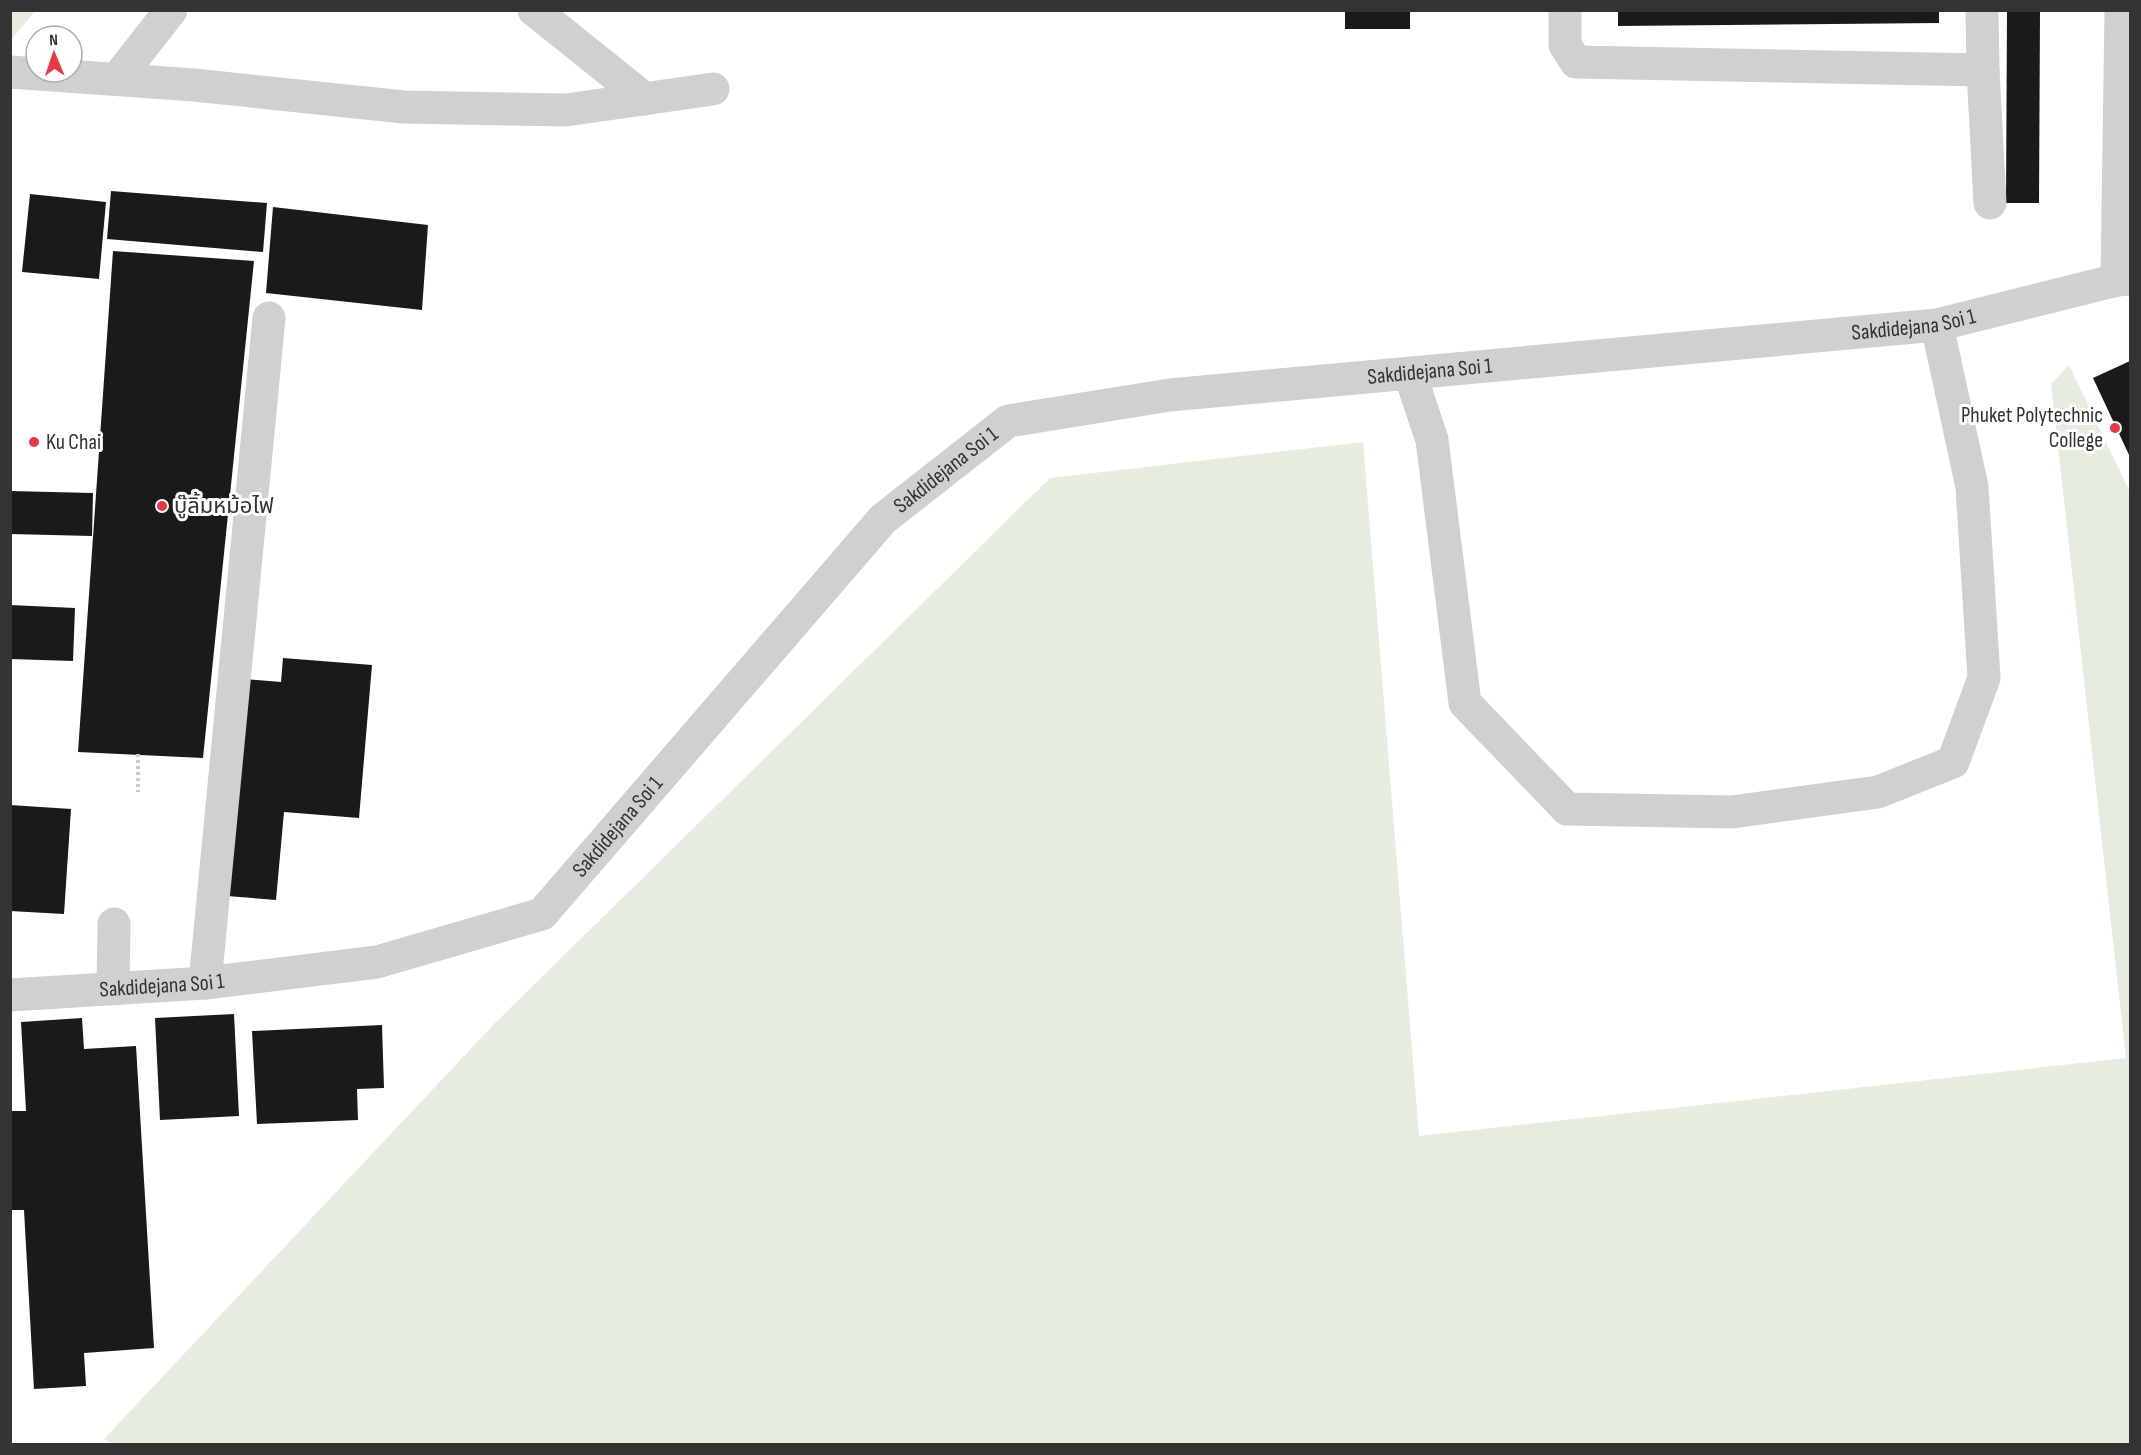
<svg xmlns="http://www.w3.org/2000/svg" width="2141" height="1455" font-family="'Sofia Sans Condensed','Noto Sans Thai',sans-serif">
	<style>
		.green { fill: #e6ecdf }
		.building { fill: #1a1a1a }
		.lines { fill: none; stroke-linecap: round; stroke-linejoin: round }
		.path { stroke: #cdcdcd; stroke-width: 4; stroke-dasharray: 3 3; stroke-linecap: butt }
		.minor { stroke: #d0d0d0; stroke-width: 33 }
		.poi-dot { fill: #e63946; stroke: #fff; stroke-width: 2 }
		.labels { text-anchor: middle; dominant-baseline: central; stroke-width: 6; stroke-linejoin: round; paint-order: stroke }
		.street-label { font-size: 22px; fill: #333; stroke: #fff }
		.poi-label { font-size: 22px; fill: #333; stroke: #fff; text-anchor: start }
	</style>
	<rect width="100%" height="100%" fill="#fff"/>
	<g class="green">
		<polygon points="11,10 35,11 11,40 10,11"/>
		<polygon points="2069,365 2130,492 2130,1444 112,1444 104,1439 495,1023 1050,478 1363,442 1419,1136 2126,1058 2051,384"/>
	</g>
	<g class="building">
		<rect x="1345" y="10" width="65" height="19"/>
		<polygon points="1618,10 1939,10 1939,23 1618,26"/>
		<polygon points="2007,10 2040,10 2039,203 2006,203"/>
		<polygon points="111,191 267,203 263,252 107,239"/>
		<polygon points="30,194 106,202 99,279 22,272"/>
		<polygon points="273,207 428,225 422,310 266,293"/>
		<polygon points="113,251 254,261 203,758 78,752"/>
		<polygon points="2130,361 2130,457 2093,378"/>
		<polygon points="10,491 93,493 92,536 10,534"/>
		<polygon points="10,605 75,608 73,661 10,659"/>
		<polygon points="283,658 372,665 359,818 284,812 276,900 227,896 245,679 281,682"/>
		<polygon points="10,805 71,809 64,914 10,911"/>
		<polygon points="234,1014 239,1116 160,1120 155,1018"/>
		<polygon points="82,1018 84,1049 136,1046 154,1348 84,1353 86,1386 34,1389 24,1210 12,1210 10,1178 10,1111 26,1111 21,1022"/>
		<polygon points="382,1025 384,1088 357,1089 358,1120 257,1124 252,1031"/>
	</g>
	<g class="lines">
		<polyline class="path" points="138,754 138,792"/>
		<g class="minor">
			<polyline points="534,10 645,99"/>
			<polyline points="1565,10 1565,45 1576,62 1983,70 1990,203"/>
			<polyline points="1982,10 1983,70"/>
			<polyline points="10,72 194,85 404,107 566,110 713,89"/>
			<polyline points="117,79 171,10"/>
			<polyline points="2117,280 2121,10"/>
			<polyline points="1410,374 1432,440 1465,703 1567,809 1732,812 1878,792 1953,762 1984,678 1972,487 1937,325"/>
			<polyline points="205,983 269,318"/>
			<polyline points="113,988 114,924"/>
			<path id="s1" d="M 10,995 L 205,983 L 377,962 L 542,914 L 883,519 L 1008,421 L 1170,395 L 1937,325 L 2117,280 L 2130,279"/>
		</g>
	</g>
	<g class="poi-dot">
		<circle cx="2115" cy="428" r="6"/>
		<circle cx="34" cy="442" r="6"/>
		<circle cx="162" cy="506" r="6"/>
	</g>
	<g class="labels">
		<g class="street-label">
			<text stroke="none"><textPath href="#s1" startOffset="2132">Sakdidejana Soi 1</textPath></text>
			<text stroke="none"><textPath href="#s1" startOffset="1646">Sakdidejana Soi 1</textPath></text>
			<text stroke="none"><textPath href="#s1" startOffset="1142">Sakdidejana Soi 1</textPath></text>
			<text stroke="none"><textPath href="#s1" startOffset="656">Sakdidejana Soi 1</textPath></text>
			<text stroke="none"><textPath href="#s1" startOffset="152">Sakdidejana Soi 1</textPath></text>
		</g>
		<g class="poi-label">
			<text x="2103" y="415" text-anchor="end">Phuket Polytechnic<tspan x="2103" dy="25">College</tspan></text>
			<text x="46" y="442">Ku Chai</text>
			<text x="174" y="506">บู๊ลิ้มหม้อไฟ</text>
		</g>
	</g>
	<rect width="2141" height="1455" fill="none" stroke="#333333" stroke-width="24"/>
	<g transform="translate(54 54) rotate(358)"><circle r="28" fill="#ffffff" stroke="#adadad" stroke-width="1.5"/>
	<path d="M0-4.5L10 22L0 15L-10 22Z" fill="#e63946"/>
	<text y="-9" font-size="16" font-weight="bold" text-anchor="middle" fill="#333333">N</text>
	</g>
</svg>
